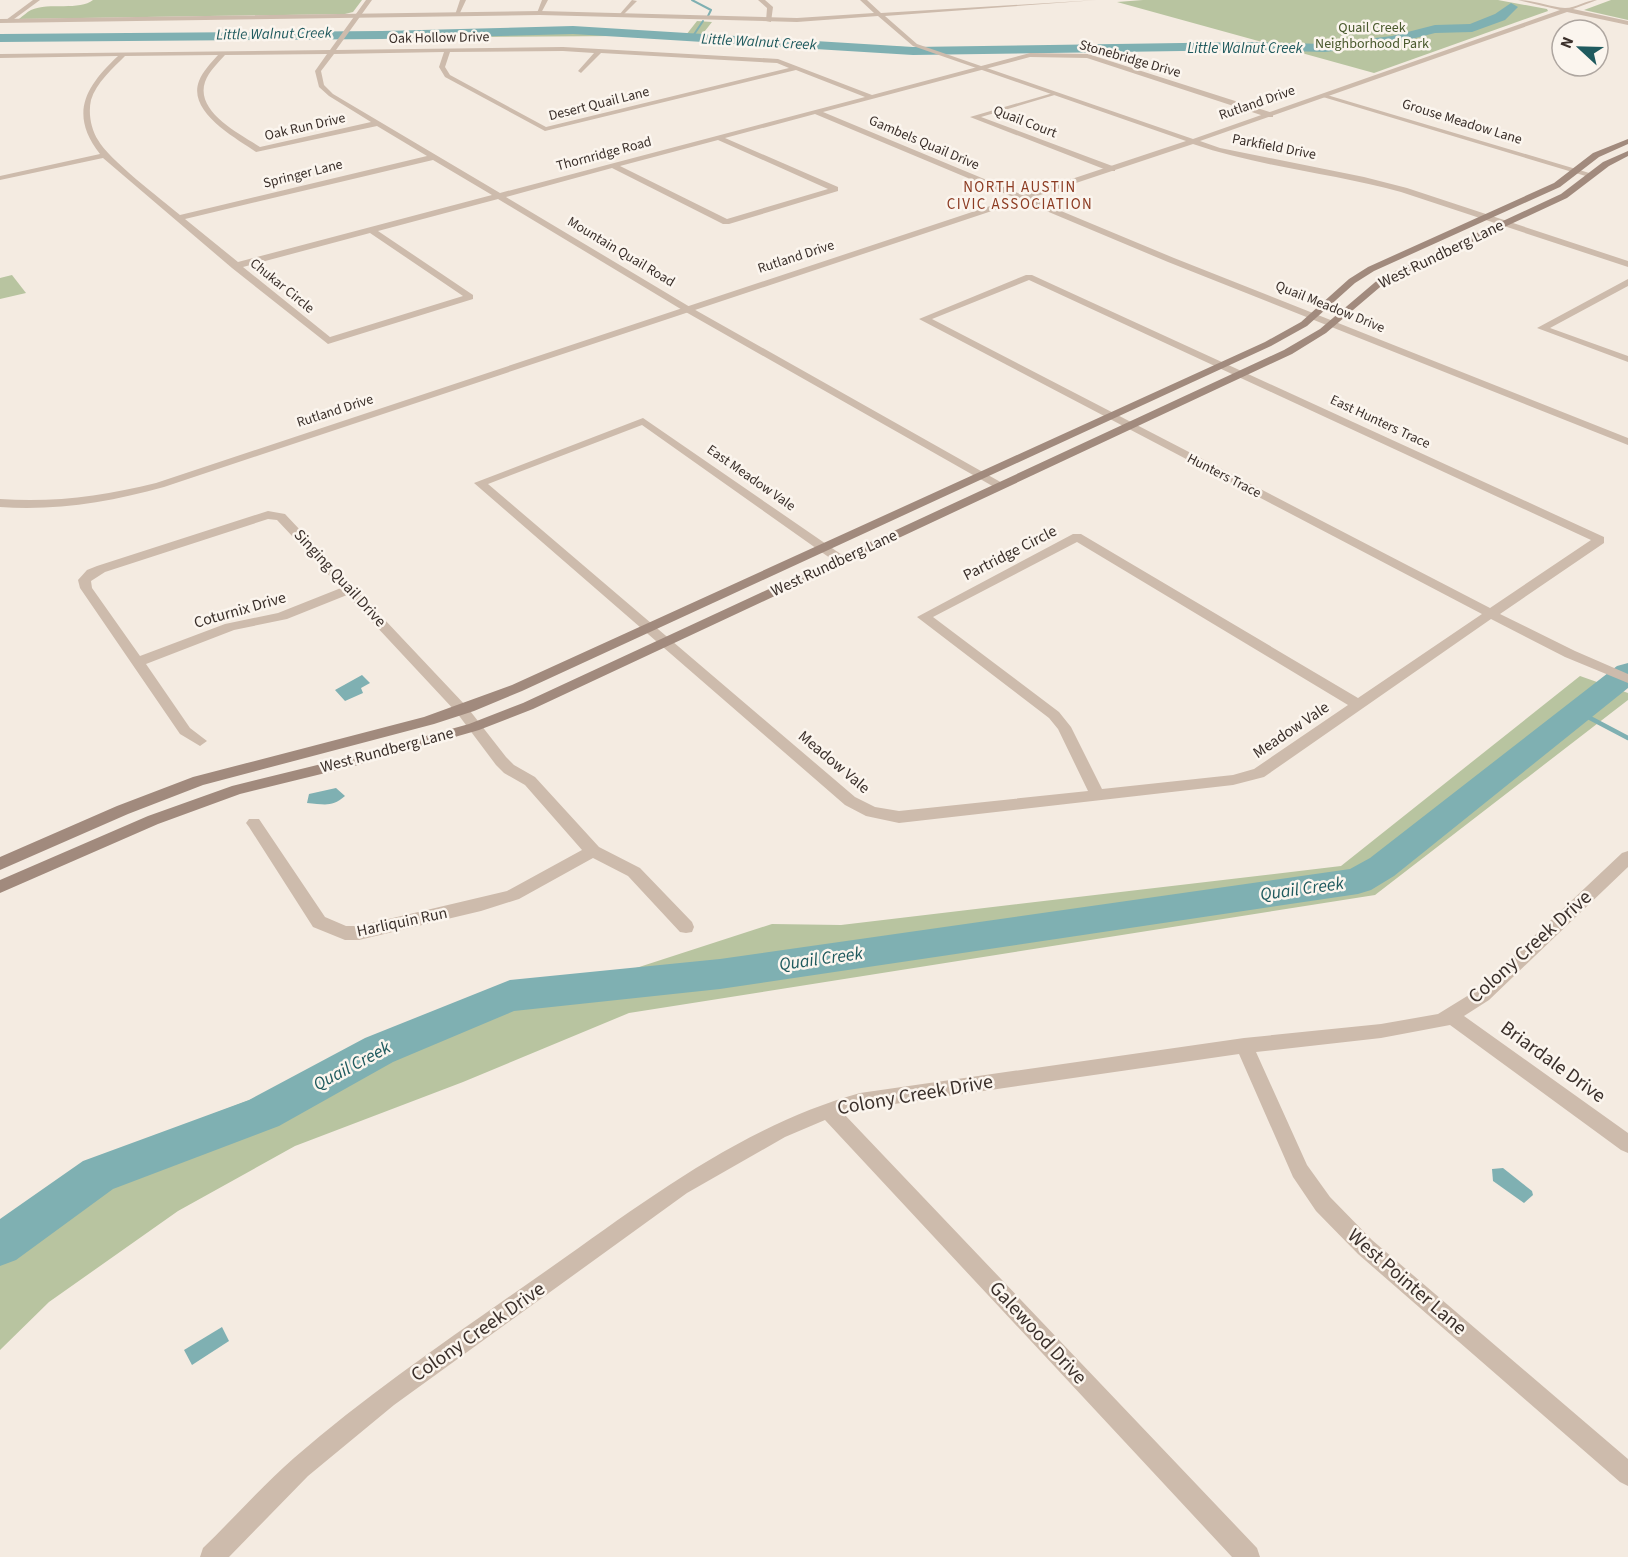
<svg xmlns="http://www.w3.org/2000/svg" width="1628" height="1557" font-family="'Source Sans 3',sans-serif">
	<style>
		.green { fill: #b8c4a0 }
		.water { fill: #7fb0b2 }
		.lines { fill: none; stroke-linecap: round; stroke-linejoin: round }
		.stream-far1 { stroke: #7fb0b2; stroke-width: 2 }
		.stream { stroke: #7fb0b2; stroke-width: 4.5 }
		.river { fill: #7fb0b2; fill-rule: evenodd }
		.minor { fill: #cdbbac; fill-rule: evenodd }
		.tertiary { fill: #cdbbac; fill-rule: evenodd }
		.secondary { fill: #a18a7d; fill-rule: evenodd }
		.labels { text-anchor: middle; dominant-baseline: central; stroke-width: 5; stroke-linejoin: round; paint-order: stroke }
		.far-park-label { font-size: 14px; fill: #4a5a2e; stroke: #fbf5ee }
		.far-street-label { font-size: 14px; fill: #3b302b; stroke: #fbf5ee }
		.far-water-label { font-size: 15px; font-style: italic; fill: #1f5a5e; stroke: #fbf5ee }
		.far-neighbourhood-label { font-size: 15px; letter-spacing: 1.5px; fill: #8c3b22; stroke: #fbf5ee }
		.street-label { font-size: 16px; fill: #3b302b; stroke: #fbf5ee }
		.water-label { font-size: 18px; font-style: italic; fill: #1f5a5e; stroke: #fbf5ee }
		.near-street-label { font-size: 20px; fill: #3b302b; stroke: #fbf5ee }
	</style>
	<rect width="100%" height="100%" fill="#f4ebe1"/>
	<g class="green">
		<path d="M 93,0 L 362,0 L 353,12 L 345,14 L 19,19 C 23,16 27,12 31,10 C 49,2 80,11 93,0 Z"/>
		<polygon points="1143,0 1498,0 1547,9 1548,11 1374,73 1117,2"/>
		<polygon points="1611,0 1628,0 1628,20 1584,10"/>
		<polygon points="697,21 712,22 701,36 905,47 923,54 622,36 353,38 358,32 567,28 686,35"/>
		<polygon points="331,32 327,38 0,41 0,35"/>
		<polygon points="12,275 26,293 0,299 0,278"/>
		<polygon points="1580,676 1628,693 1628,700 1375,895 629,1013 463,1082 295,1146 178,1211 49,1302 0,1350 0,1224 124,1148 265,1094 483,994 633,969 772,924 841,925 1341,866"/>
	</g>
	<g class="water">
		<polygon points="362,675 370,683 361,688 363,693 345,701 335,690"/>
		<path d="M 336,788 L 345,796 C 331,808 324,804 307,803 L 309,794 Z"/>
		<polygon points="1503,1168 1532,1191 1533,1195 1524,1203 1493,1181 1492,1169"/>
		<polygon points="222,1327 229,1341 192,1365 184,1350"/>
	</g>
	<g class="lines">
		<g class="stream-far1">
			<polyline points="692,0 711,10 708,16"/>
			<polyline points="691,39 703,21"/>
		</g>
		<polyline class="stream" points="1583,709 1590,718 1628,738"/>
		<g class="river">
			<polygon points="1511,3 1518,7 1505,20 1472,32 1435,33 1392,44 1325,52 1248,50 913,55 573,34 382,39 0,42 0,34 382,31 573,26 913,47 1248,42 1325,44 1392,36 1435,25 1470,24 1495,14"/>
			<polygon points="1628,663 1628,688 1394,876 1371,890 1358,894 720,989 514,1011 393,1062 279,1126 113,1189 16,1260 0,1266 0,1219 83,1161 249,1100 365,1038 510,980 720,959 1350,869 1370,858 1617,666"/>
		</g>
		<g class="minor">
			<polygon points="33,0 40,0 10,22 6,22 6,20"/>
			<path d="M 366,0 L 372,0 L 336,50 L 563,47 L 778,59 L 872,95 L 1030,53 L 1088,54 L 1273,113 L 1273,117 L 1267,117 L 1087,58 L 1030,57 L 823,112 L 1174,258 L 1628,438 L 1628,445 L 1168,262 L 815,114 L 725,138 L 838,187 L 838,191 L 729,224 L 723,224 L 612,168 L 506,197 L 690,307 L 1004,484 L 1004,488 L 996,488 L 684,311 L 498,199 L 378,231 L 473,295 L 473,299 L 328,344 L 232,268 L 103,158 L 0,180 L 0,176 L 100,154 C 69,114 85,87 118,56 L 0,58 L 0,54 L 330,50 ZM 563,51 L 594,53 L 578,71 L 581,73 L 601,53 L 777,63 L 789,68 L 546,127 L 450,75 L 445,67 L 450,52 ZM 444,52 L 439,67 L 445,77 L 545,131 L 796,70 L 865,97 L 500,193 L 333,94 L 324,85 L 321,71 L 334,54 ZM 327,54 L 315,71 L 319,87 L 329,96 L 371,122 L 260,147 C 240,134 195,112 205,82 C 209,71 218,63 225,55 ZM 218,55 C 211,63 203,71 199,81 C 187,112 236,138 256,152 L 377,126 L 427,156 L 180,215 C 161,199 108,159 98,140 C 91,129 88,113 91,100 C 96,83 113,68 125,56 ZM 718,140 L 828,189 L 727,219 L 620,166 ZM 433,160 L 492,195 L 238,262 L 185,219 ZM 370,233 L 463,296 L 330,337 L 243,267 Z"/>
			<polygon points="460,0 466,0 459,15 455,15"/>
			<polygon points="542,0 548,0 540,15 537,13"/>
			<polygon points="632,0 637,1 623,15 619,15"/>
			<polygon points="758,0 765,0 773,7 771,22 766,21 767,8"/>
			<polygon points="1053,93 1058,94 981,117 1115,167 1115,171 1109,171 970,117"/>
			<polygon points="1323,95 1327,95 1596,175 1589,177 1323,97"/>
			<path d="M 1026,275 L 1032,275 L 1604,537 L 1604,543 L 1500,614 L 1575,651 L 1628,674 L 1628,683 L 1565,657 L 1491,619 L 1264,777 L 1233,785 L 899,823 L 866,816 L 845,805 L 474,483 L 643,418 L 845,557 L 847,560 L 845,563 L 837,563 L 642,425 L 488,484 L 855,797 L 875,807 L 899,811 L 1088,791 L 1058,729 L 1049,718 L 917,617 L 1073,534 L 1081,534 L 1358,698 L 1482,614 L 919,319 ZM 1029,280 L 1591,540 L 1490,608 L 932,319 ZM 1077,542 L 1348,705 L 1254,769 L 1233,775 L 1102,789 L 1071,727 L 1059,712 L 933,617 Z"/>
			<polygon points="1628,279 1628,286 1550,328 1628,356 1628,362 1537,328"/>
			<path d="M 268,511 L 285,514 L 467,707 L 506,757 L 514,765 L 535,777 L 599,847 L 640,868 L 692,922 L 694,927 L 692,932 L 686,933 L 680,932 L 628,876 L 593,858 L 519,899 L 481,911 L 359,940 L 345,940 L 313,927 L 249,827 L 246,823 L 249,819 L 259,819 L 325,917 L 346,926 L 359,926 L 507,891 L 582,850 L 525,785 L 504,773 L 496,765 L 457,713 L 347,595 L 287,619 L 234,630 L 146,664 L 190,728 L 207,741 L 200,746 L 180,734 L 80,588 L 78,580 L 87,570 L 97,566 ZM 268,519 L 277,520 L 341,588 L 278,613 L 225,624 L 140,656 L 92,588 L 91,581 L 105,572 Z"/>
			<path d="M 1628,851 L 1628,867 L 1489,1000 L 1464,1016 L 1628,1133 L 1628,1153 L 1621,1150 L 1450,1025 L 1381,1038 L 1256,1052 L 1307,1165 L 1330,1197 L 1372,1240 L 1628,1459 L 1628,1486 L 1620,1482 L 1358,1254 L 1316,1211 L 1293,1177 L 1239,1054 L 860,1109 L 844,1114 L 1257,1548 L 1260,1557 L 1232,1557 L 825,1120 L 785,1137 L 687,1193 L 394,1405 L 308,1476 L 229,1557 L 200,1557 L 203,1548 C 233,1519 262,1486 294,1458 C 375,1388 465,1328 553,1266 C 649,1198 745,1125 860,1093 L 1244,1038 L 1381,1024 L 1438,1014 L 1477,990 L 1622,853 Z"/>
		</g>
		<path class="tertiary" d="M 860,0 L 867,0 L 881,13 L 1097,0 L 885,16 L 917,44 L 1193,139 L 1560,10 L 1518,0 C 1534,0 1549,7 1565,8 C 1576,8 1586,0 1597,0 L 1573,9 L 1628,21 L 1628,25 L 1567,12 L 1200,141 L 1220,148 L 1364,177 L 1407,188 L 1628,261 L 1628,267 L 1401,192 C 1333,173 1260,167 1193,144 L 164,487 C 110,502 56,511 0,507 L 0,499 C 53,503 104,496 156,483 L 1186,141 L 913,46 L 878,16 L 797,22 L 540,15 L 0,23 L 0,19 L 540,11 L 797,18 L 874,13 Z"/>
		<g class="secondary">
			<polygon points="1628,139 1628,144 1599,157 1560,187 1374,271 1355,283 1307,326 1271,346 522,691 474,711 434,724 203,785 128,814 0,870 0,857 117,806 193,777 424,717 512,685 1265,342 1301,322 1349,279 1368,267 1554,183 1593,153"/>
			<polygon points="1628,151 1628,156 1609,166 1567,198 1386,282 1326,333 1292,354 533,709 479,730 358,765 240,794 158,824 0,893 0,880 148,816 232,786 358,755 469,724 523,703 1284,350 1320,329 1380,278 1561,194 1603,162"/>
		</g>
	</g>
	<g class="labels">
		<g class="far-park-label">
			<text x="1372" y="28">Quail Creek<tspan x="1372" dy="16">Neighborhood Park</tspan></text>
		</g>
		<g class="far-street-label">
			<text transform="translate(439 38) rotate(-1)">Oak Hollow Drive</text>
			<text transform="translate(1130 59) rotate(16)">Stonebridge Drive</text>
			<text transform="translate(1257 103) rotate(-19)">Rutland Drive</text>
			<text transform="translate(599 104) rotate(-14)">Desert Quail Lane</text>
			<text transform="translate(1025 122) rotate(21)">Quail Court</text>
			<text transform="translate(1462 122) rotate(17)">Grouse Meadow Lane</text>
			<text transform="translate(305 127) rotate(-13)">Oak Run Drive</text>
			<text transform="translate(924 143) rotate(23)">Gambels Quail Drive</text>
			<text transform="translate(1274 147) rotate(11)">Parkfield Drive</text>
			<text transform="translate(604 154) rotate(-15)">Thornridge Road</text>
			<text transform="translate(303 174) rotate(-14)">Springer Lane</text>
			<text transform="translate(621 252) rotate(31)">Mountain Quail Road</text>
			<text transform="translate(796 257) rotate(-18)">Rutland Drive</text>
			<text transform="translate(282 286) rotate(39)">Chukar Circle</text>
			<text transform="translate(1330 307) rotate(22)">Quail Meadow Drive</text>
			<text transform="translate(335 411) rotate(-18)">Rutland Drive</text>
			<text transform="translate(1380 422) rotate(25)">East Hunters Trace</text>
			<text transform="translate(1224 476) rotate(27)">Hunters Trace</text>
			<text transform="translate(751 478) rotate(35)">East Meadow Vale</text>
		</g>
		<g class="far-water-label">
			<text transform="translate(274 34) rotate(-1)">Little Walnut Creek</text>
			<text transform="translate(759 42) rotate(3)">Little Walnut Creek</text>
			<text x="1245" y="48">Little Walnut Creek</text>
		</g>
		<g class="far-neighbourhood-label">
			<text x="1020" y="187">NORTH AUSTIN<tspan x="1020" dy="17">CIVIC ASSOCIATION</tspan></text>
		</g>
		<g class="street-label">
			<text transform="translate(1441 254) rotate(-26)">West Rundberg Lane</text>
			<text transform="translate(1010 553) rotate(-27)">Partridge Circle</text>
			<text transform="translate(834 563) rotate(-25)">West Rundberg Lane</text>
			<text transform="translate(340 578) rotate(47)">Singing Quail Drive</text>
			<text transform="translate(240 610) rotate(-16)">Coturnix Drive</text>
			<text transform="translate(1291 730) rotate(-34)">Meadow Vale</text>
			<text transform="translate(387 750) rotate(-15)">West Rundberg Lane</text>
			<text transform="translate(834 762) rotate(40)">Meadow Vale</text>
			<text transform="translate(402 922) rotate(-12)">Harliquin Run</text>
		</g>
		<g class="water-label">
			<text transform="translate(1302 889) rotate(-8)">Quail Creek</text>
			<text transform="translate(821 959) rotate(-8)">Quail Creek</text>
			<text transform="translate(352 1066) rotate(-28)">Quail Creek</text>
		</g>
		<g class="near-street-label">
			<text transform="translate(1530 947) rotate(-42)">Colony Creek Drive</text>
			<text transform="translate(1553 1062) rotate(36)">Briardale Drive</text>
			<text transform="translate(915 1095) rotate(-10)">Colony Creek Drive</text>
			<text transform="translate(1407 1282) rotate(41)">West Pointer Lane</text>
			<text transform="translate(478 1332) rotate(-35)">Colony Creek Drive</text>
			<text transform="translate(1038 1333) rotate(47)">Galewood Drive</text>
		</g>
	</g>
	<g transform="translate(1580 48) rotate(292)"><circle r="28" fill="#fbf5ee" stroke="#aea6a0" stroke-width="1.5"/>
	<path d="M0-4.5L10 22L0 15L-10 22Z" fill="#1f5a5e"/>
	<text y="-9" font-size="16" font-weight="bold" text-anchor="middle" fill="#3b302b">N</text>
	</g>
</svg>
